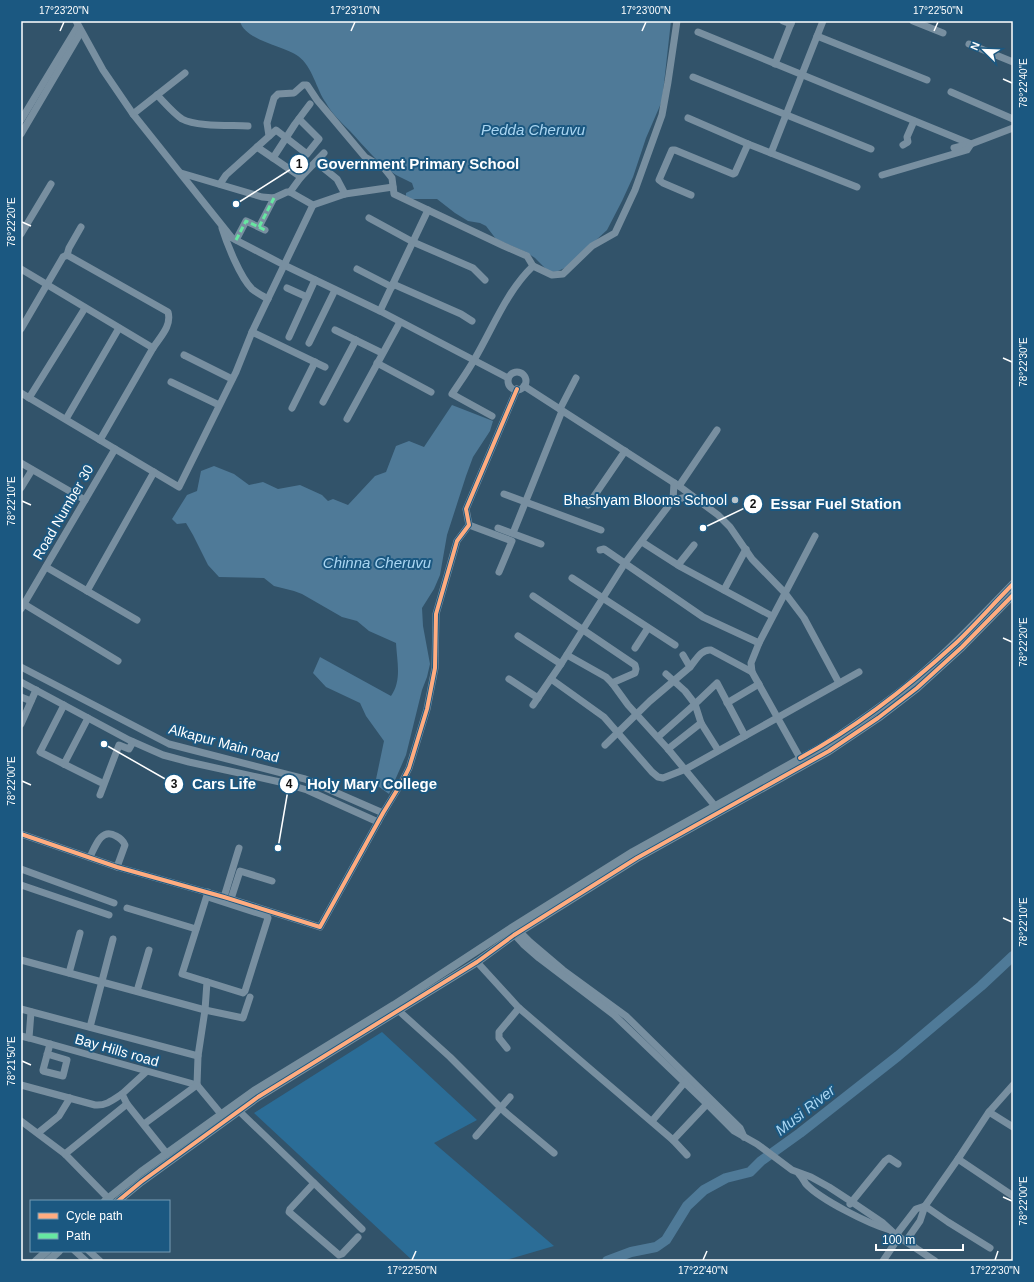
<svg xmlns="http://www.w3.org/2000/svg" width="1034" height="1282" font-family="Helvetica,sans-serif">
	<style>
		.green { fill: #2b6d97 }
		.water { fill: #4f7a98 }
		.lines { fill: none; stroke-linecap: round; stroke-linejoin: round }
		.river { stroke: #4f7a98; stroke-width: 10 }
		.minor { stroke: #788fa0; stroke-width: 7 }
		.major { stroke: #768e9e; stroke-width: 8 }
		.quiet { stroke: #66e7a1; stroke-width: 3; stroke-dasharray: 6 3; stroke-linecap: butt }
		.cycleway-casing { stroke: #1b5881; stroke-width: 6 }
		.cycleway { stroke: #ffac80; stroke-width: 4 }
		.ticks { fill: none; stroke: #fff; stroke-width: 1.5 }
		.poi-dot { fill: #b7c3cb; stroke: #1b5881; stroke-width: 1.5 }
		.labels { text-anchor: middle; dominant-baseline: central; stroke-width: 4; stroke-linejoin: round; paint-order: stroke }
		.poi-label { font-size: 14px; fill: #fff; stroke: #1b5881; text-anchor: end }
		.street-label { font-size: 14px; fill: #fff; stroke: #1b5881 }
		.water-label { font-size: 15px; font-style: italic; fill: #aad6f2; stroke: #1b5881 }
		.leader { fill: none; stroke: #fff; stroke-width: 1.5 }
		.callout-dot { fill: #fff; stroke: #1b5881; stroke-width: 1.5 }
		.mark-label { font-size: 12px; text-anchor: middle; font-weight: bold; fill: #111 }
		.callout-label { font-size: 15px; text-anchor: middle; font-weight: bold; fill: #fff; stroke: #1b5881; stroke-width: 4; stroke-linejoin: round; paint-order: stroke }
		.neatline { fill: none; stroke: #fff; stroke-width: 1.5 }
		.ticks-label { font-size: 10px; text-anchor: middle; fill: #fff }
	</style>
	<rect width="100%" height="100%" fill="#32536a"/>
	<polygon class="green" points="382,1032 477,1120 434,1143 554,1246 503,1261 413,1261 254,1113"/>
	<g class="water">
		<path d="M 240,21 L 671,21 L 662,101 L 646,138 L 633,177 L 622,201 L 607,230 L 567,267 L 558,271 L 552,272 L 546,269 L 535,258 L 526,252 L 496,239 L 486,226 L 480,223 L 468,221 L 455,213 L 437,199 L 411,199 L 406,196 L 406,193 L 414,189 L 412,183 C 407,180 401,178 396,175 C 378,164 364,146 350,131 C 341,122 332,114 326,103 C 316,89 313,67 298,56 C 284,46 244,40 240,21 Z"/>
		<path d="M 452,405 L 493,421 L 490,431 L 473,457 L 466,476 L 447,535 L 440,575 L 434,589 L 422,608 L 423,626 L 430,664 L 427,677 L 422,690 L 406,755 L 389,794 L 375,784 L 384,741 L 366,716 L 360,703 L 326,687 L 313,673 L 320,657 L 391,696 C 402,680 397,662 396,643 L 369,631 L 357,621 L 342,617 L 302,594 L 294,591 L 274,586 L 264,578 L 219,577 L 208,565 L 193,535 L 186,523 L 177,524 L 172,519 L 187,495 L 197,491 L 201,471 L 214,466 L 234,474 L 249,485 L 263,482 L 278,489 L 300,485 L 322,495 L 328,501 L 333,499 L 348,505 L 375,476 L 386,472 L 396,446 L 409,441 L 424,447 Z"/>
	</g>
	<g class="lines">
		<polyline class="river" points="607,1261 631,1252 656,1247 666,1240 687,1206 704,1190 726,1178 750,1172 761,1161 800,1133 898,1056 981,986 1013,956"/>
		<g class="minor">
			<polyline points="76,21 103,70 133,114 232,238 284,265 380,311 508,378"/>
			<polyline points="783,21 791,24"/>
			<polyline points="913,21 943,33"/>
			<polyline points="698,32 971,144 1013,128"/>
			<polyline points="817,36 927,80"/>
			<polyline points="969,44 1013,62"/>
			<polyline points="775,64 792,21"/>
			<polyline points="693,77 871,149"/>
			<polyline points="951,92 1013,119"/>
			<path d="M 157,95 C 165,103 173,113 182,119 C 197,127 231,125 248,126"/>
			<polyline points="133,114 185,73"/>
			<polyline points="688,118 748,144 857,187"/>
			<polyline points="21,120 78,26"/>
			<polyline points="21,134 81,32"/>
			<path d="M 269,136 L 267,123 L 274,98 L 278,94 L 294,93 L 303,85 L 307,85 L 317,100 L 365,157 L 384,168 L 392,178 L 394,194 L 504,246 L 527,256 L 533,266 C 506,292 493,328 474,360 C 468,371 460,382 452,394 L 492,416"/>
			<polyline points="903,145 908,142 907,137 914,121"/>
			<polyline points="257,147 301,177"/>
			<polyline points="954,148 970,144"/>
			<polyline points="771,153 823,21"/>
			<polyline points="273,158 295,124 310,104"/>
			<polyline points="316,162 337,179 345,194"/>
			<polyline points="181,173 262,197 274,198 287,192 290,192 313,205 345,194 393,187"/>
			<polyline points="882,175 967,150 971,144"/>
			<polyline points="220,184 226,175 276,130 307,154 319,139 299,119"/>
			<polyline points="290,192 301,177 324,153"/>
			<polyline points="691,195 663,183 659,180 672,150 675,150 733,174 735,173 748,144"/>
			<polyline points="369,218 413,242 473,268 485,280"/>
			<polyline points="259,227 274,198"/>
			<path d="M 222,228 C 227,244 240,277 252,289 C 257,293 263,296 268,299"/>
			<polyline points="21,234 51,184"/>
			<polyline points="236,240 246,221 265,230"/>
			<polyline points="67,255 69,248 81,227"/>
			<polyline points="533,266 552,275 563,274 592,246 615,233 635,190 662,115 668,82 677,21"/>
			<polyline points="21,269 153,348 100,440"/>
			<polyline points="357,269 392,287"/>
			<polyline points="393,284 461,314 472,321"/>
			<polyline points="287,288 307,297"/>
			<polyline points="380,311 428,210"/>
			<path d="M 21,329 L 63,257 L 67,255 L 168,312 C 172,326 160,337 153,348"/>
			<polyline points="335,330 382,353"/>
			<polyline points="252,332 325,367"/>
			<polyline points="289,337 315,280"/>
			<polyline points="309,343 335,290"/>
			<polyline points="184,355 232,379"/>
			<polyline points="377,363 431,392"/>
			<circle cx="517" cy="381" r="9"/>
			<polyline points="171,382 219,405"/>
			<polyline points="524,386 679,486 718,515 730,527 752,559 785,593 804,618 839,683"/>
			<polyline points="21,393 179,487 236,372 252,332 313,205"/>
			<polyline points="29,398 85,308"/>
			<polyline points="323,402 356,340"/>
			<polyline points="292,408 315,362"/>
			<polyline points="560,409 576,378"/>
			<polyline points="66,419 119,328"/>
			<polyline points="347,419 400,322"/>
			<polyline points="21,463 85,500"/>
			<polyline points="679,486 717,430"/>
			<polyline points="21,488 32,470"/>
			<polyline points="504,494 601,530"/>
			<polyline points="673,500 674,483"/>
			<polyline points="588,505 625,451"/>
			<polyline points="469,525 512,541 499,572"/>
			<polyline points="498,528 541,544"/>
			<polyline points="513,533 562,411"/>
			<polyline points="642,542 681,567 772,616"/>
			<polyline points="600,550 604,549 703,617 759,643"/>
			<polyline points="678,565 694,545"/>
			<polyline points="46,567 137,620"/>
			<polyline points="572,578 675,645"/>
			<polyline points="724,590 746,549"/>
			<polyline points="87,591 154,472"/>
			<polyline points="533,596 635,665 636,669 635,673 612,683"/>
			<polyline points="24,604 118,661"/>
			<polyline points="21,609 115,449"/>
			<polyline points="518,636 561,664"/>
			<polyline points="635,648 648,628"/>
			<polyline points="567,655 606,677 612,683 628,705 668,749 715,806"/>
			<polyline points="21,667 169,744 305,779 383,813"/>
			<path d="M 690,667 C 696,660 701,649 711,650 L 752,672"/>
			<polyline points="666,674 685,691 695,704 717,683 745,736"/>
			<polyline points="509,679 538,698"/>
			<polyline points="551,679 604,717 652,772 658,777 663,778 686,769 859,672"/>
			<polyline points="21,682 129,740 163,755 189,762 280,782 307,790 378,822"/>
			<polyline points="21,697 31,701"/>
			<polyline points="727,703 759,684"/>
			<polyline points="64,705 40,752 64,764 88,718"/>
			<polyline points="533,705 561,664 625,563 673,500 692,496"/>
			<polyline points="21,724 36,690"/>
			<polyline points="658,737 695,704 701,723 718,750"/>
			<polyline points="605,745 650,701 690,667 683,655"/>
			<polyline points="668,749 701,723"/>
			<polyline points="800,758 752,672 751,663 759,643 815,536"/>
			<polyline points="64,764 100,782"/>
			<polyline points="100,795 119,745 129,749 133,742"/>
			<polyline points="21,834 117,867 224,897 320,927 383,813 402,782 409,768 427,709 435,668 436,614 457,541 469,525 466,509 517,389"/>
			<path d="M 90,857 C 95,847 101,827 116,836 C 120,838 123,840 125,845 L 117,867"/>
			<polyline points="21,869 114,903"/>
			<polyline points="21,885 109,915"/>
			<polyline points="208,892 182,974 243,993 245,991 268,918 267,916 211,898"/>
			<polyline points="224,897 239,848"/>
			<polyline points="231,899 240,871 272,881"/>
			<polyline points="127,908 196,929"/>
			<polyline points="517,929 530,942 563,970 626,1016 740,1128 744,1137"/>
			<polyline points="511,931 523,944 539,958 614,1015 707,1104 734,1131 757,1144 792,1170 811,1177 829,1187 852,1202 883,1223 896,1235 935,1261"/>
			<polyline points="21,960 205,1010 243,1018 250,997"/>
			<polyline points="477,962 519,1008 673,1140 707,1104"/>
			<polyline points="69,973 80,933"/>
			<polyline points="137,991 149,950"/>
			<polyline points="21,1009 198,1056"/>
			<polyline points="399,1011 450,1057 505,1112 554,1153"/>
			<polyline points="31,1012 29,1038 197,1085 221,1114"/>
			<polyline points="90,1027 113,939"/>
			<polyline points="21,1036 29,1038"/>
			<polyline points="507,1048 499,1038 499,1032 519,1008"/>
			<polyline points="47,1054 67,1060 63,1076 43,1071 43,1070 50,1044"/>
			<polyline points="146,1072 122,1094 127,1104 167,1154"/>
			<path d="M 21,1085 L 95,1105 C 106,1106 113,1100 122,1094"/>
			<polyline points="197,1085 198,1056 205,1010 207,982"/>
			<polyline points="239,1111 362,1229"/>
			<polyline points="989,1112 1013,1127"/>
			<polyline points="21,1121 65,1154 108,1198"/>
			<polyline points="652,1121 685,1082"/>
			<polyline points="144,1124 197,1085"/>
			<polyline points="38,1133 59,1116 70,1098"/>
			<polyline points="476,1136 510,1097"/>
			<polyline points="673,1140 687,1155"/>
			<polyline points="65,1154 127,1104"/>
			<polyline points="958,1159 1013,1196"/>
			<path d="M 799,1174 C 802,1177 804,1181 806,1184 C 821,1200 869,1224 890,1230"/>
			<polyline points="314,1183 290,1209 289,1212 339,1255 342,1254 358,1237"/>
			<polyline points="850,1204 885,1161 889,1158 898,1164"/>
			<polyline points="925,1206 948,1222 990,1248"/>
			<polyline points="896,1235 916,1209 925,1206"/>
			<polyline points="906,1241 920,1221 925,1206 958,1159 989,1112 1013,1085"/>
			<polyline points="75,1251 86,1261"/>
			<polyline points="89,1251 100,1261"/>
			<polyline points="883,1261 899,1237"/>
		</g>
		<g class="major">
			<path d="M 105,1201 L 141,1172 L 254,1091 L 394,1005 L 510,929 L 633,852 L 825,745 C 854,725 885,705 912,682 C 948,652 980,618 1013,584"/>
			<polyline points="118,1201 141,1182 258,1097 477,962 514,935 637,858 829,751 878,718 917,688 962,647 1013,595"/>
			<polyline points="36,1261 47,1251"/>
			<polyline points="48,1261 59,1251"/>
		</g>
		<g class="quiet">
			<polyline points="259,227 274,198"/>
			<polyline points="236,240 246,221 265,230"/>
		</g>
		<defs>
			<g id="cycleway">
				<path d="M 800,758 C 857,727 908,687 956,643 C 976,624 994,603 1013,584"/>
				<polyline points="21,834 117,867 224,897 320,927 383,813 402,782 409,768 427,709 435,668 436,614 457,541 469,525 466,509 517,389"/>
				<polyline points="118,1201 141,1182 258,1097 477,962 514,935 637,858 829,751 878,718 917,688 962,647 1013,595"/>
			</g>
		</defs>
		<use href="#cycleway" class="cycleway-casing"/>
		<use href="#cycleway" class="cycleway"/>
	</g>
	<path class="ticks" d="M 60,31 L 64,22M 351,31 L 355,22M 642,31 L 646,22M 934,31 L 938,22M 1003,79 L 1012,83M 22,222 L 31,226M 1003,358 L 1012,362M 22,501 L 31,505M 1003,638 L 1012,642M 22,781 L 31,785M 1003,918 L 1012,922M 22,1061 L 31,1065M 1003,1197 L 1012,1201M 412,1260 L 416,1251M 703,1260 L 707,1251M 995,1260 L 998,1251"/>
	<circle class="poi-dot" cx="735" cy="500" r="4"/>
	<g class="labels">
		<g class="poi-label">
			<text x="727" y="500">Bhashyam Blooms School</text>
		</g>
		<g class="street-label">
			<text transform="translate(63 512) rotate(-60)">Road Number 30</text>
			<text transform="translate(224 743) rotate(15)">Alkapur Main road</text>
			<text transform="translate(117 1050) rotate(16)">Bay Hills road</text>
		</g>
		<g class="water-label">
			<text x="533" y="129">Pedda Cheruvu</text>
			<text x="377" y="562">Chinna Cheruvu</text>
			<text transform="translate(805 1110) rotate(-38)">Musi River</text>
		</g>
	</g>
	<path class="leader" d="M236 204L299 164M703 528L753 504M104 744L174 784M278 848L289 784"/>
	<g class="callout-dot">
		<circle cx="236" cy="204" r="4"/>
		<circle cx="703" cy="528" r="4"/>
		<circle cx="104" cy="744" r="4"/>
		<circle cx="278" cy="848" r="4"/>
		<circle cx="299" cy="164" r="10"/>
		<circle cx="753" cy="504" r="10"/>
		<circle cx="174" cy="784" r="10"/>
		<circle cx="289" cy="784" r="10"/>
	</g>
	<g class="mark-label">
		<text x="299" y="168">1</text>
		<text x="753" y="508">2</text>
		<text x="174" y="788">3</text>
		<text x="289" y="788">4</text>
	</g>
	<g class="callout-label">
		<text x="418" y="169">Government Primary School</text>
		<text x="836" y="509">Essar Fuel Station</text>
		<text x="224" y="789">Cars Life</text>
		<text x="372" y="789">Holy Mary College</text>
	</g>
	<rect width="1034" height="1282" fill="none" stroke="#1b5881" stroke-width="44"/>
	<rect x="30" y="1200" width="140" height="52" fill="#1b5881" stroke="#769bb3"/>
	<rect x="38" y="1213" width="20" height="6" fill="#ffac80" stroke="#769bb3"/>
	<text x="66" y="1220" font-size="12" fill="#ffffff">Cycle path</text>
	<rect x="38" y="1233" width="20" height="6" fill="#66e7a1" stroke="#769bb3"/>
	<text x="66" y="1240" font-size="12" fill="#ffffff">Path</text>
	<g transform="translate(984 50) rotate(293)" stroke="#1b5881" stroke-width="3" paint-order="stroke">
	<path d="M0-3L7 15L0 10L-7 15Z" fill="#ffffff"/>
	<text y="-6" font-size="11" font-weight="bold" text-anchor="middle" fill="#ffffff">N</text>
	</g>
	<path d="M876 1244v6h87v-6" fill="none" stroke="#ffffff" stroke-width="2"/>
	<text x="882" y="1244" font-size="12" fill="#ffffff" stroke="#1b5881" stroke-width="3" paint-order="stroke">100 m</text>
	<rect x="22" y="22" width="990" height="1238" class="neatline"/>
	<g class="ticks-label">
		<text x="64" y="14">17°23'20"N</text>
		<text x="355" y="14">17°23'10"N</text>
		<text x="646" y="14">17°23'00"N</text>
		<text x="938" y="14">17°22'50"N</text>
		<text transform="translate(1023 83) rotate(-90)" y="4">78°22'40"E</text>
		<text transform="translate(11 222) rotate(-90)" y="4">78°22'20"E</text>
		<text transform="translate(1023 362) rotate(-90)" y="4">78°22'30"E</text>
		<text transform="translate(11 501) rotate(-90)" y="4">78°22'10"E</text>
		<text transform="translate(1023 642) rotate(-90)" y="4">78°22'20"E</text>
		<text transform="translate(11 781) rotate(-90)" y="4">78°22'00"E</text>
		<text transform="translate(1023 922) rotate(-90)" y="4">78°22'10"E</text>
		<text transform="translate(11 1061) rotate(-90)" y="4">78°21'50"E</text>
		<text transform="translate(1023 1201) rotate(-90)" y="4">78°22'00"E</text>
		<text x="412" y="1274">17°22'50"N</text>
		<text x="703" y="1274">17°22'40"N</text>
		<text x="995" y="1274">17°22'30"N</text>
	</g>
</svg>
